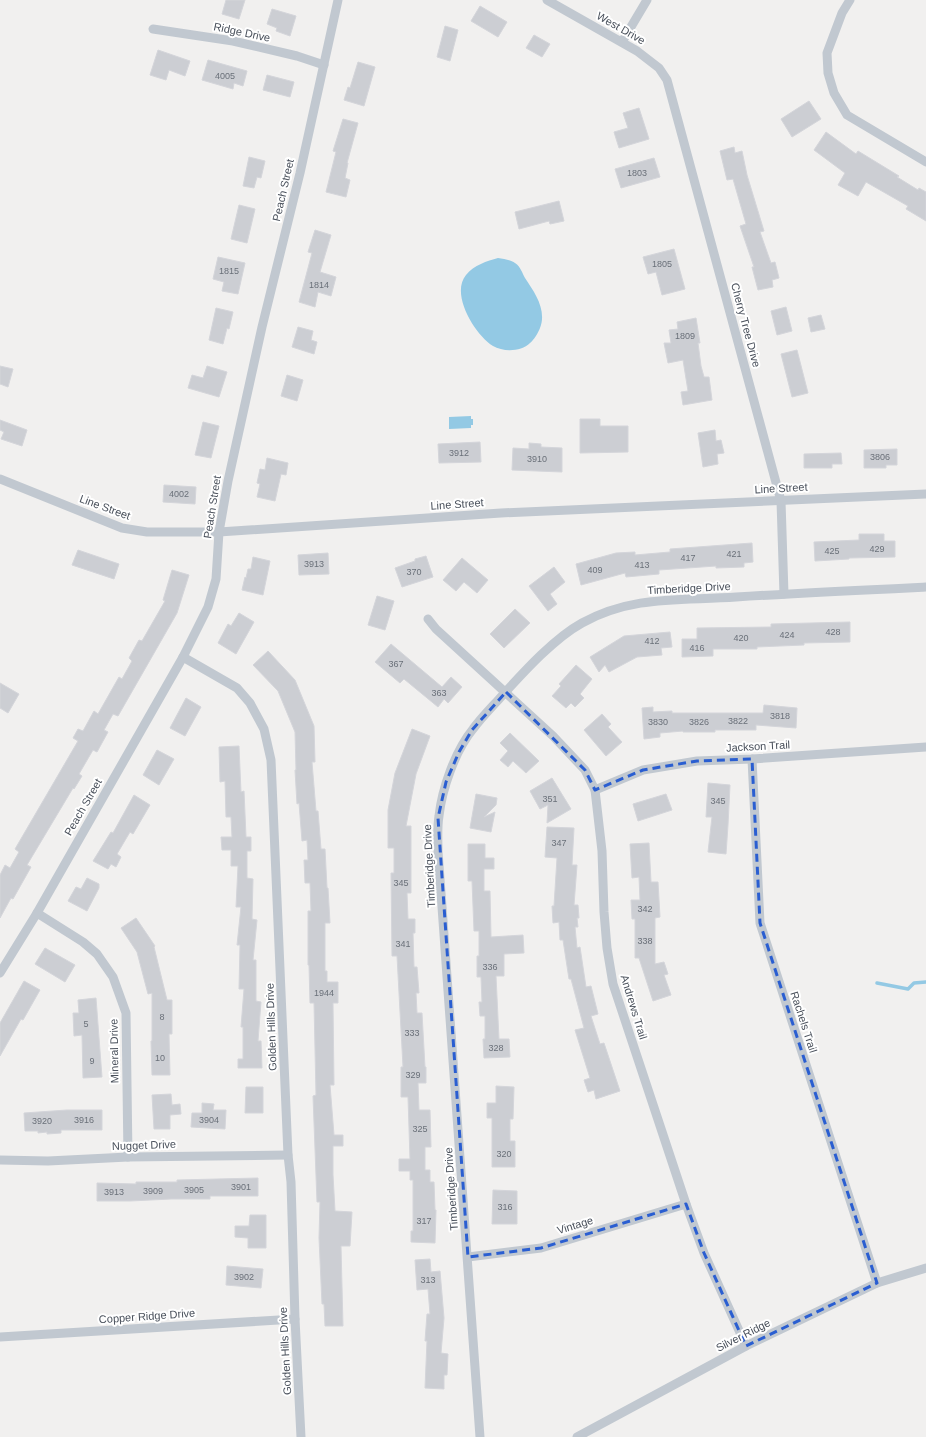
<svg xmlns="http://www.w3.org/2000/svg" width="926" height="1437" font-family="Helvetica,sans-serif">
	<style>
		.water { fill: #93c9e4 }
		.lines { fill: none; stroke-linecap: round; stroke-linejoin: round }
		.stream { stroke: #93c9e4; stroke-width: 3.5 }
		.building { fill: #ccced3; stroke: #d4d5da }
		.minor { stroke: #c1c8d0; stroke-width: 9 }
		.marked { fill: none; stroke: #2a5ed1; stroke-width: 3; stroke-dasharray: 8 5; stroke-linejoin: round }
		.labels { text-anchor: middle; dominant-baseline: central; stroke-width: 4; stroke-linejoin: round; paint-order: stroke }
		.number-label { font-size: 9px; fill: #6a7079 }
		.street-label { font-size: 11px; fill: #49505b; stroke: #fff }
	</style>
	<rect width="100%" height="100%" fill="#f1f0ef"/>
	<g class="water">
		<path d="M 498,258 C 504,259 511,260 515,263 C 521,267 522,273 525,278 C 535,293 547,310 540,328 C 538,333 534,340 530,343 C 521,352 503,352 493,346 C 475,335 450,294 466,275 C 474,265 487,261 498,258 Z"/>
		<polygon points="471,416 471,419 473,419 473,425 471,425 471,428 449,429 449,417"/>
	</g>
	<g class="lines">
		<polyline class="stream" points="877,983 908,989 914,983 926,982"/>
	</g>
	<g class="building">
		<polygon points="226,0 245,0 239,19 222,14"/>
		<polygon points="480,6 507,22 498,37 471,21"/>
		<polygon points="272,9 296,16 290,36 276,31 277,28 267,24"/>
		<polygon points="445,26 458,30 450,61 437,57"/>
		<polygon points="534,35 550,44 542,57 526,48"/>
		<polygon points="158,50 190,61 185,76 169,70 166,80 150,75"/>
		<polygon points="208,60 247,71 243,86 234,83 233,89 202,80"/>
		<polygon points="358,62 375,67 364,106 344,100 348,87 350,88"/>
		<polygon points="267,75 294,82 290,97 263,90"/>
		<polygon points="809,101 821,119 792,137 781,119"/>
		<polygon points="639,108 649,139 619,148 614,132 628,128 623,113"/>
		<polygon points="343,119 358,123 347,163 348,163 345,178 350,180 346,197 326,192 336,152 333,151"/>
		<polygon points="826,132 856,154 858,151 899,176 897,177 918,190 919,188 926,192 926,221 906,209 908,206 866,182 858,196 838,185 845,173 814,150"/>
		<polygon points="734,147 735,153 742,151 747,175 764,231 760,232 771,263 775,262 779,278 772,280 773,287 758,290 752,267 754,267 740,226 746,224 733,179 727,180 720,151"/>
		<polygon points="249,157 265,161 261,178 257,177 254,188 243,186"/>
		<polygon points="654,158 660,177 621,188 615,169"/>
		<polygon points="559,201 564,221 550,224 549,221 519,229 515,212"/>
		<polygon points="239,205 255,209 247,243 231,239"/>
		<polygon points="315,230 331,235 320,272 336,277 331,296 318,292 315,307 299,302 312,253 308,252"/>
		<polygon points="674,249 685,289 662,295 656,272 648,274 643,257"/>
		<polygon points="218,257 245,263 238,294 222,291 224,282 213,279"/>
		<polygon points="786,307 792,331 777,335 771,311"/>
		<polygon points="216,308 233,312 229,329 227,328 223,344 209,340"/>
		<polygon points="821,315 825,329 811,332 808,318"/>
		<polygon points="696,318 700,343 698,343 701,366 704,377 709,377 712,400 683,405 681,392 688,391 683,360 668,363 664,343 671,343 669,330 678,329 677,322"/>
		<polygon points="298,327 313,331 311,340 317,342 314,354 292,347"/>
		<polygon points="797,350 808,393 792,397 781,354"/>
		<polygon points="0,366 13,369 8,387 0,384"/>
		<polygon points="207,366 227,372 219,397 188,388 192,375 203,378"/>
		<polygon points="287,375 303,380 297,401 281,396"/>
		<polygon points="580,419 600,419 600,426 628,426 628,452 580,453"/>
		<polygon points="0,420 27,430 22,446 1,439 4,432 0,430"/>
		<polygon points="203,422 219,426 211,458 195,455"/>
		<polygon points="715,430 716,441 721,440 724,453 717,454 718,464 703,467 698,433"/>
		<polygon points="480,442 481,462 439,463 438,444"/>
		<polygon points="529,443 541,444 541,447 562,448 562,472 512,470 513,448 529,449"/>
		<polygon points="897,449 897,465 886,465 886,468 864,468 864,450"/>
		<polygon points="841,453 842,464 832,464 832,468 804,468 804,454"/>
		<polygon points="267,458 288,463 286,475 281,474 275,501 257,497 260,484 257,483 260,469 265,470"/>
		<polygon points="164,485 196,487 195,504 163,502"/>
		<polygon points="859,534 884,534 884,541 895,541 895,557 849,558 849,559 815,561 814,542 859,540"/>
		<polygon points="752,543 753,562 744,563 744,567 716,568 716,566 659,570 659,574 626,577 625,573 581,585 576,564 616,553 635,552 635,555 670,552 670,549"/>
		<polygon points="78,550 119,564 114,579 72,565"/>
		<polygon points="328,553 329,574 299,575 298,555"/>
		<polygon points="426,556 433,577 402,587 395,568 415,561 415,559"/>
		<polygon points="253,557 270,561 263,595 242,590 245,577 246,578 248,569 251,569"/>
		<polygon points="462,558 488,580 477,593 464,582 456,591 443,580"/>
		<polygon points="554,567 565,582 550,594 557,604 548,611 529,586"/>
		<polygon points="172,570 189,575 177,613 118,716 113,714 104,730 108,732 97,752 93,750 79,774 82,776 74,789 73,788 27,865 31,867 13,899 11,898 0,918 0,875 5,865 10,868 19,852 15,849 78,741 73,738 78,729 83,731 94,711 98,714 119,677 122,679 132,661 129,658 139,640 142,641 165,601 163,600"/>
		<polygon points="377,596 394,601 385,630 368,625"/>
		<polygon points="515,609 530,623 504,648 490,634"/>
		<polygon points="239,613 254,622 236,654 218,643 228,624 231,626"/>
		<polygon points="850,622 850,642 804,643 804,645 757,647 757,649 713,649 713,656 682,657 682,639 697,639 697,628 771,627 771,624"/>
		<polygon points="670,632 672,647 661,648 662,655 637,657 609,672 605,665 599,672 590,657 624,636"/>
		<polygon points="391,644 442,687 451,677 462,687 448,703 444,699 438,707 404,679 400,683 375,662"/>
		<polygon points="268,651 295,680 314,726 315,762 312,762 316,811 318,811 321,849 325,849 327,888 328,888 330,923 325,923 325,971 327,971 327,982 338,982 338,1003 333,1003 334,1085 330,1085 334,1135 343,1135 343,1146 333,1146 333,1175 335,1211 352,1212 350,1246 341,1246 343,1326 325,1326 324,1304 322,1304 319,1238 320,1202 317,1202 313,1096 316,1095 314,1003 310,1003 309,965 308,965 308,911 311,911 310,883 305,883 304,860 308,860 307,840 302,841 299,803 297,804 295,770 296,770 295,732 278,691 253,665"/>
		<polygon points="576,665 592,679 580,694 584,698 575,707 571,703 566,708 552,696 561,686 559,684"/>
		<polygon points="0,683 19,694 8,713 0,708"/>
		<polygon points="186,698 201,707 185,736 170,728"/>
		<polygon points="764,705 797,708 796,728 756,725 756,730 715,730 715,732 683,732 683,731 660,733 660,737 644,739 642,708 653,707 653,712 672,711 672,713 763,713"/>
		<polygon points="602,714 611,724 608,727 622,742 606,756 584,730"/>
		<polygon points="412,729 430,736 416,774 406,826 411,826 411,893 407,893 408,919 415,919 415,933 413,933 414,967 417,967 419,993 416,993 417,1013 422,1013 425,1067 426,1067 426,1083 418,1083 419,1110 430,1110 431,1147 425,1147 425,1170 430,1170 430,1182 434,1182 435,1210 436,1210 435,1243 411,1242 411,1231 413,1231 413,1180 410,1180 410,1171 399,1171 399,1159 410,1159 408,1097 401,1097 401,1067 403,1067 397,956 392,956 391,873 394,873 394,848 388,848 388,810 395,773"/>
		<polygon points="510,733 539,761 526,773 513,761 508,767 500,760 508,751 500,743"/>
		<polygon points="239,746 241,792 244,791 246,837 251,837 251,851 247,851 247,878 253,879 252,919 257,920 253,960 256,960 256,1001 261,1002 258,1041 261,1041 262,1068 238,1068 238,1059 243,1059 243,1027 241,1027 244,989 239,989 240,945 237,945 241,907 236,907 238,866 231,866 231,850 222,850 221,837 232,837 231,817 226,817 225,781 220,782 219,747"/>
		<polygon points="157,750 174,759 159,785 143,775"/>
		<polygon points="552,778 571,809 547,823 548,805 540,809 530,791"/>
		<polygon points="708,783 730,785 728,825 726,854 708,852 712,817 706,817"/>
		<polygon points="476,794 497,798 496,805 484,817 495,812 491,832 470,828"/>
		<polygon points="666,794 672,810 638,821 633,804"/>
		<polygon points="134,795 150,805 133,834 130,832 117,854 121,857 116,867 111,864 108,869 93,861 111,832 113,833"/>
		<polygon points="547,827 574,828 572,865 577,865 574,905 578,905 579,918 577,918 578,927 575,927 577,948 580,947 586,987 591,986 598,1014 591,1016 600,1044 604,1043 620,1091 596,1099 594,1090 588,1092 584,1080 590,1078 575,1030 584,1028 571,979 569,979 563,940 560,940 559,922 553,923 552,906 554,906 557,858 545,857"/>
		<polygon points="649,843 651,882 658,882 660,917 655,918 655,964 664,962 668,974 664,975 671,995 653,1001 639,958 635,958 635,919 632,919 631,900 640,900 639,877 632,878 630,844"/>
		<polygon points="468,844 485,844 485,858 494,858 494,869 484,869 484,891 490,891 491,937 523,935 524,953 504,954 504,976 496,976 499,1039 509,1039 510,1057 484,1058 483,1039 485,1039 485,1016 480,1016 479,1002 482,1002 481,977 477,977 477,956 479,956 479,931 474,931 472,881 468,881"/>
		<polygon points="87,878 99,884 99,888 87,911 68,901 76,887 81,889"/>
		<polygon points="136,918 155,946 154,947 167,1000 172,1000 172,1034 169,1034 170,1075 152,1075 151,1041 152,1041 152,993 148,994 137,952 121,928"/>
		<polygon points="45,948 75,965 65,982 35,964"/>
		<polygon points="24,981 40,990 23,1020 21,1019 0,1056 0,1023"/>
		<polygon points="96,998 102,1077 83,1078 82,1035 74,1036 73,1013 79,1013 78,1000"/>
		<polygon points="496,1086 514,1087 513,1119 510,1119 510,1141 515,1141 515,1167 492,1167 492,1118 487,1118 487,1103 496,1103"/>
		<polygon points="246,1087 263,1087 263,1113 245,1113"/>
		<polygon points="171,1094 172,1105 180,1104 181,1114 170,1115 170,1129 154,1129 152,1095"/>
		<polygon points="202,1103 214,1104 213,1110 226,1110 225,1129 191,1127 192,1113 202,1113"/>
		<polygon points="67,1110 102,1110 102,1130 61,1130 61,1133 47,1134 47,1132 38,1133 38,1131 25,1131 24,1113"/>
		<polygon points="258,1178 258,1196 210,1196 210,1199 171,1199 130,1201 97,1201 97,1183 136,1184 136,1182 177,1182 177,1180"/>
		<polygon points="493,1190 517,1191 517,1224 492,1224"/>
		<polygon points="250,1215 266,1215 266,1248 248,1248 248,1238 235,1237 235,1226 249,1226"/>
		<polygon points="430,1259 431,1272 440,1271 444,1318 441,1353 448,1354 447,1375 444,1375 444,1389 425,1388 427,1341 425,1341 427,1314 430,1314 428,1289 417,1290 415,1260"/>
		<polygon points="227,1266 263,1269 261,1288 226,1285"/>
	</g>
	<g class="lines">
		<g class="minor">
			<polyline points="547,0 637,51 659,68 667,80 781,501 784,594"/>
			<polyline points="850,0 842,13 827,53 828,73 834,93 847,115 926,162"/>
			<polyline points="153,29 233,41 297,56 324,65"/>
			<polyline points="622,42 647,0"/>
			<polyline points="0,479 122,528 147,532 219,532 501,513 926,494"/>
			<polyline points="428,619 436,629 553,736 585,770 595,790 602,851 604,912 607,948 613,984 686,1204 704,1253 746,1346"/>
			<polyline points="183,657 237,688 250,703 264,729 271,760 288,1155 291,1182 295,1319 301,1437"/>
			<polyline points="752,759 760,923 877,1283"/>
			<polyline points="595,790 643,770 697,761 752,759 926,747"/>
			<polyline points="37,913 83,942 97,954 113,977 126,1013 128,1157"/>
			<polyline points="0,973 37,913 183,657 208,607 216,579 219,532 228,481 262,327 300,173 338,0"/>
			<polyline points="0,1160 48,1161 128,1157 288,1155"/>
			<polyline points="468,1257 541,1248 686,1204"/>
			<polyline points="0,1337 295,1319"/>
			<path d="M 480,1437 L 438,851 C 438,840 437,828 439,816 C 442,789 455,751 473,729 C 481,718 491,708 500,698 C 522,674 553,639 582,623 C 633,595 680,601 736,597 C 799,593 863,590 926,587"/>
			<polyline points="577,1437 746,1346 877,1283 926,1268"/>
		</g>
	</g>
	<path class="marked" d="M 506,692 L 585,770 L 595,790 L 643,770 L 697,761 L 752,759 L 760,923 L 877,1283 L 746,1346 L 704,1253 L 686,1204 L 541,1248 L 468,1257 L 438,818 L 446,782 L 459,752 L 472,730 Z"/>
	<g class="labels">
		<g class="number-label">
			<text x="225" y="76">4005</text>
			<text x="637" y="173">1803</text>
			<text x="662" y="264">1805</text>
			<text x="229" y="271">1815</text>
			<text x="319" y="285">1814</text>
			<text x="685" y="336">1809</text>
			<text x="459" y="453">3912</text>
			<text x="880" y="457">3806</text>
			<text x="537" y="459">3910</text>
			<text x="179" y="494">4002</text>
			<text x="877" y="549">429</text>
			<text x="832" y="551">425</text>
			<text x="734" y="554">421</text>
			<text x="688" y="558">417</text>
			<text x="314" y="564">3913</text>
			<text x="642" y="565">413</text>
			<text x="595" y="570">409</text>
			<text x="414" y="572">370</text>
			<text x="833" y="632">428</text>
			<text x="787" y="635">424</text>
			<text x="741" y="638">420</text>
			<text x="652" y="641">412</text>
			<text x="697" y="648">416</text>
			<text x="396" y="664">367</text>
			<text x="439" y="693">363</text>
			<text x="780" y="716">3818</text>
			<text x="738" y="721">3822</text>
			<text x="658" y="722">3830</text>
			<text x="699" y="722">3826</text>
			<text x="550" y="799">351</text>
			<text x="718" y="801">345</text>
			<text x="559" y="843">347</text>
			<text x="401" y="883">345</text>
			<text x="645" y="909">342</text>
			<text x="645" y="941">338</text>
			<text x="403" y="944">341</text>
			<text x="490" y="967">336</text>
			<text x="324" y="993">1944</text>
			<text x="162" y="1017">8</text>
			<text x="86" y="1024">5</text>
			<text x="412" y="1033">333</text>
			<text x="496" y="1048">328</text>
			<text x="160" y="1058">10</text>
			<text x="92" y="1061">9</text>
			<text x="413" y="1075">329</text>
			<text x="84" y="1120">3916</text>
			<text x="209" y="1120">3904</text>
			<text x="42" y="1121">3920</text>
			<text x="420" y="1129">325</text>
			<text x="504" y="1154">320</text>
			<text x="241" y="1187">3901</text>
			<text x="194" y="1190">3905</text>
			<text x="153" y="1191">3909</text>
			<text x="114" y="1192">3913</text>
			<text x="505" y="1207">316</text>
			<text x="424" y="1221">317</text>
			<text x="244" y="1277">3902</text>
			<text x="428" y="1280">313</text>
		</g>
		<g class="street-label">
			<text transform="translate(621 28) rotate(30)">West Drive</text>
			<text transform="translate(242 32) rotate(12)">Ridge Drive</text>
			<text transform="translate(283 190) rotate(-77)">Peach Street</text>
			<text transform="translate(746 325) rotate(75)">Cherry Tree Drive</text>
			<text transform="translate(781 488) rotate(-3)">Line Street</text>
			<text transform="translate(457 504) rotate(-4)">Line Street</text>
			<text transform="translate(105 507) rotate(20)">Line Street</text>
			<text transform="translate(212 507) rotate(-81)">Peach Street</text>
			<text transform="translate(689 588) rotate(-3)">Timberidge Drive</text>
			<text transform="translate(758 746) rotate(-3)">Jackson Trail</text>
			<text transform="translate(83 807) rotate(-60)">Peach Street</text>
			<text transform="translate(429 866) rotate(-93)">Timberidge Drive</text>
			<text transform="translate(634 1007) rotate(73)">Andrews Trail</text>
			<text transform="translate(804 1022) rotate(72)">Rachels Trail</text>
			<text transform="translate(271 1027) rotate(-92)">Golden Hills Drive</text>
			<text transform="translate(114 1051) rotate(-91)">Mineral Drive</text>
			<text transform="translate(144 1145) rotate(-2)">Nugget Drive</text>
			<text transform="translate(451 1189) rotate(-94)">Timberidge Drive</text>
			<text transform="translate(575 1225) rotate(-17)">Vintage</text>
			<text transform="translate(147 1316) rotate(-4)">Copper Ridge Drive</text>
			<text transform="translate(743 1335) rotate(-27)">Silver Ridge</text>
			<text transform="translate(285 1351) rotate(-93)">Golden Hills Drive</text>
		</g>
	</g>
</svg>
